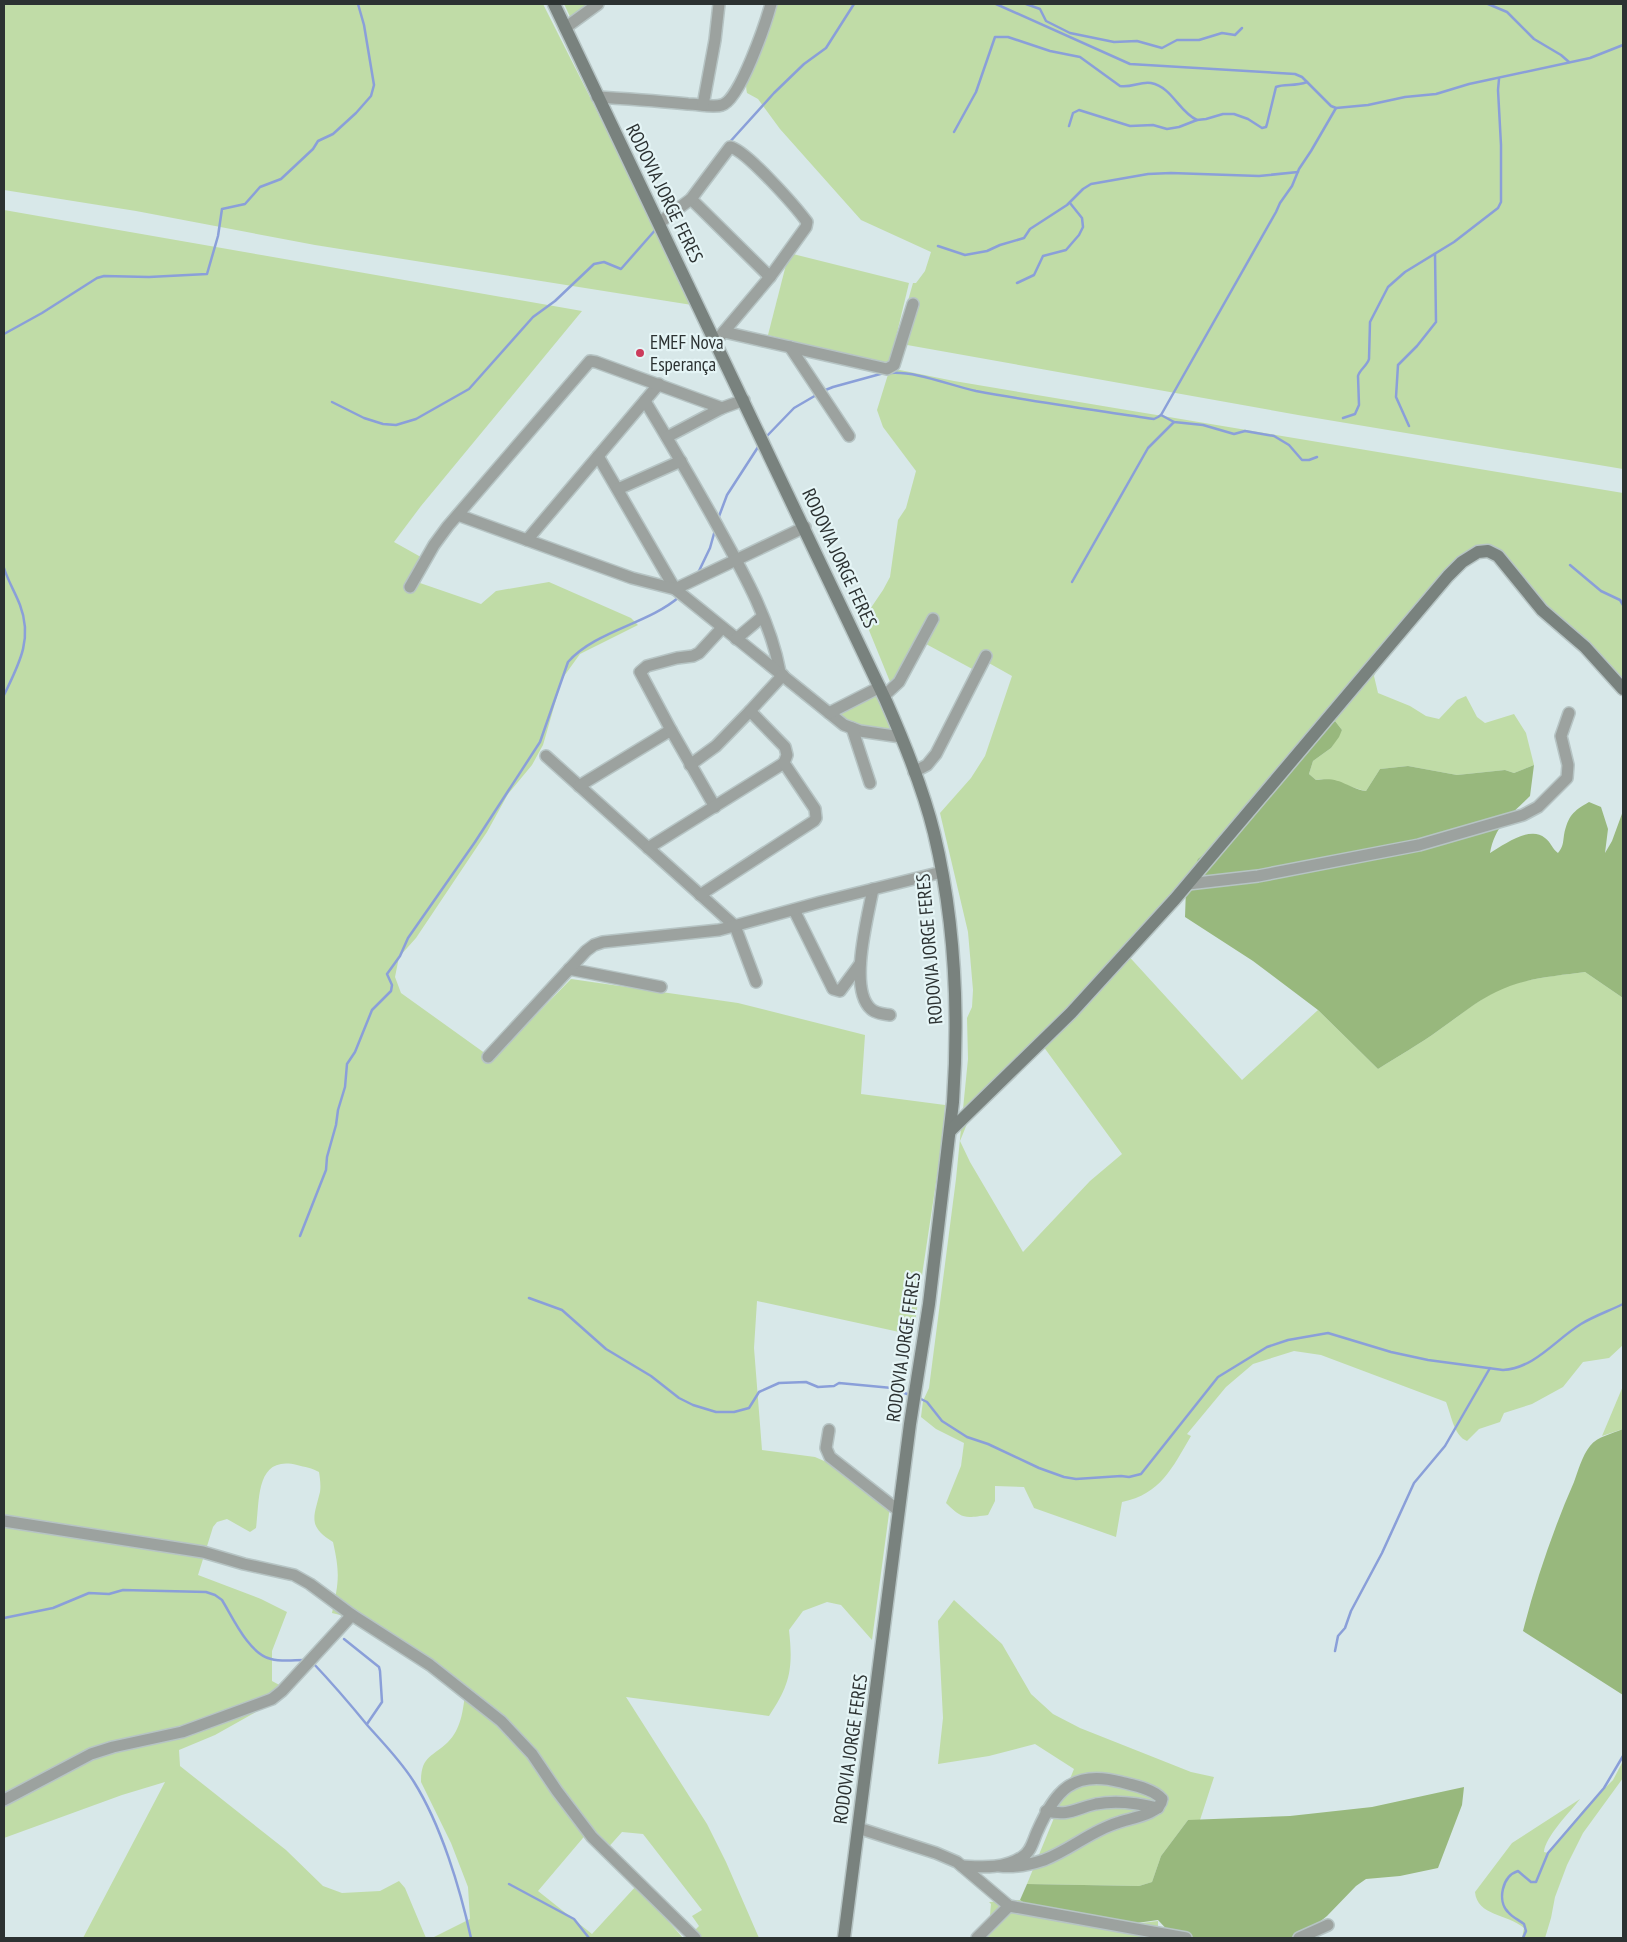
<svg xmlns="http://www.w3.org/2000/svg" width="1627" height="1942" font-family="'PT Sans Narrow',sans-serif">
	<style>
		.green { fill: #c0dca7; fill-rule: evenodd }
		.forest { fill: #98b87d }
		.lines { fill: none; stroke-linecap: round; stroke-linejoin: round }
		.stream { stroke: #8a9fd9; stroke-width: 2.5 }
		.street-casing { stroke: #b6c4c4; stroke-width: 14 }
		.secondary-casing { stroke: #b6c4c4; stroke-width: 15 }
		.street { stroke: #9ca29f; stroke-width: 11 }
		.secondary { stroke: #79827e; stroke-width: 12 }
		.poi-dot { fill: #cc3c5c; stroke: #e5f5f6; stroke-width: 2 }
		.labels { text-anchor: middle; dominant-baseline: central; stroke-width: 4.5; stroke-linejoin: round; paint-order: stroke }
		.street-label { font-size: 19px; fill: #2c3232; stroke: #e5f5f6 }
		.poi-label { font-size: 19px; fill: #2c3232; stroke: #e5f5f6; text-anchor: start }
	</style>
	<rect width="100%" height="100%" fill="#d8e8e9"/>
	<g class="green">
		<polygon points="4,4 543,4 662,240 692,305 315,245 136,211 4,190"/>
		<polygon points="564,4 596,4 572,21"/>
		<path d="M 778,4 L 1623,4 L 1623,469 L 1298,415 L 896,343 L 913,283 L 916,283 L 925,271 L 931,252 L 861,220 L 780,129 L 758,99 L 747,93 C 741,69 767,26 778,4 Z"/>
		<path d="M 4,210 L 582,311 L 421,506 L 394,542 L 428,561 L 420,583 L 481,604 L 496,591 L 549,582 L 631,618 L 638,625 L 580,654 L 562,679 L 543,745 L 532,765 L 508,794 L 487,832 L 416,938 L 399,957 L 395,977 L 401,993 L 493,1059 L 571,979 L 738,1003 L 865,1035 L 861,1094 L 945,1105 L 943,1136 L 913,1335 L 757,1301 L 754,1348 L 762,1450 L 815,1457 L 831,1464 L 890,1506 L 872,1640 L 841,1605 L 827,1602 L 803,1611 L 789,1630 C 793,1667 791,1684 769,1716 L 626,1697 L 707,1824 L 726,1862 L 759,1938 L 687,1938 L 699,1926 L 692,1916 L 702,1910 L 643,1834 L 622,1832 L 605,1851 L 588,1832 L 538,1891 L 592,1934 L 637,1885 L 683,1938 L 432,1938 L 470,1919 L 468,1887 L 451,1843 L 421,1782 C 421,1755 433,1757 448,1742 C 461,1729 463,1711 465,1694 L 340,1615 L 332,1613 C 339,1582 340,1573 333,1542 C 307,1526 314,1517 320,1492 C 321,1486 320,1478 319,1472 C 312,1468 305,1467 297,1465 C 255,1455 260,1500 256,1528 L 250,1532 L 227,1519 L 217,1522 L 213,1527 L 198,1575 L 261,1599 L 287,1612 L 272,1651 L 272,1681 L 285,1688 L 270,1704 L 215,1735 L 179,1750 L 180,1766 L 286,1850 L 323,1886 L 342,1893 L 380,1891 L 399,1881 L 405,1888 L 426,1938 L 83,1938 L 165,1782 L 122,1795 L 4,1838 Z"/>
		<polygon points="789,253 909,283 889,366 768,335"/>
		<path d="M 890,368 L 954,381 L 1623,493 L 1623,686 L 1589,657 L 1493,549 L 1475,556 L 1387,646 L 1374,676 L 1378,693 L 1410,706 L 1426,716 L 1439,719 L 1457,700 L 1466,696 L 1477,717 L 1485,723 L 1514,714 L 1526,733 L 1534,765 L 1514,773 L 1505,770 L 1457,775 L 1408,766 L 1380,769 L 1366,791 C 1349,788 1334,777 1316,780 L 1309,774 L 1313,761 L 1331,748 L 1342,730 L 1335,721 L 1195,868 L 1124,951 L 1242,1080 L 1318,1010 L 1378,1069 C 1398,1056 1420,1044 1439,1030 C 1458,1017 1475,1002 1496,991 C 1523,978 1556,976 1585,972 L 1623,998 L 1623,1345 L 1609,1358 L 1583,1362 L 1563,1387 L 1532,1404 L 1504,1413 L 1500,1422 L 1479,1429 L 1467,1441 C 1454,1436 1451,1414 1446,1402 L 1321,1355 L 1294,1351 L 1253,1364 L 1226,1387 L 1187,1434 L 1191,1436 C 1172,1468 1161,1494 1122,1502 L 1116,1537 L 1034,1508 L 1024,1487 L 995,1486 L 995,1501 L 988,1515 C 965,1518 963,1520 946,1503 L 961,1466 L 964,1443 L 936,1429 L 921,1417 L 923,1401 L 929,1388 L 956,1179 L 968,1059 L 967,1018 L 972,1007 L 973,990 L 968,932 L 940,813 L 971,778 L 985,756 L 1012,676 L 987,662 L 976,671 L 926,644 L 895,694 L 864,618 L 883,590 L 890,577 L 898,520 L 906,508 L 916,471 L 883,427 L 877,410 ZM 1043,1046 L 1122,1154 L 1090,1181 L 1023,1252 L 970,1162 L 960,1141 L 973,1109 Z"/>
		<polygon points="879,692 897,734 846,723 834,713"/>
		<polygon points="1623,1386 1623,1429 1602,1436"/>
		<polygon points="954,1600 1002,1644 1031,1694 1053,1714 1080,1728 1191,1772 1214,1777 1200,1820 1188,1820 1161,1856 1152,1882 1139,1886 1027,1884 1074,1769 1035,1744 989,1756 938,1764 943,1718 938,1621"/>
		<path d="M 1623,1761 L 1623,1778 L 1583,1833 L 1567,1865 L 1555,1897 L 1551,1918 L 1545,1938 L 1522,1938 L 1524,1928 C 1508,1914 1477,1916 1475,1892 L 1512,1843 L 1580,1799 C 1570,1812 1545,1837 1544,1852 L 1548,1853 L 1585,1808 L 1613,1780 Z"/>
		<polygon points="1020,1900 1035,1910 1108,1927 1158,1921 1158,1938 988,1938 991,1904 989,1902"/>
	</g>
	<g class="forest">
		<path d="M 1335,721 L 1342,730 L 1339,737 L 1331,748 L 1313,761 L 1309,774 L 1316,780 C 1342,776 1344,787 1366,791 L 1380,769 L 1408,766 L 1457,775 L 1505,770 L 1514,773 L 1534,765 L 1530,796 C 1511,815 1495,825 1490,853 C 1504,845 1530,825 1545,838 C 1551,842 1552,849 1558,853 C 1563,847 1563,843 1564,835 C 1568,816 1573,811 1589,802 L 1601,807 L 1608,829 L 1605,853 L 1612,841 L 1623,811 L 1623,998 L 1585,972 C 1556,976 1523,978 1496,992 C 1475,1002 1458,1017 1439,1030 C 1420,1044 1398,1056 1378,1069 L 1318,1010 L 1253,961 L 1185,917 L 1186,888 L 1198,859 L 1228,836 L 1305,745 Z"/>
		<path d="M 1623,1429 L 1623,1695 L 1523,1631 C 1536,1580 1553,1530 1574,1482 C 1578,1471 1582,1456 1590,1446 C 1598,1436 1612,1434 1623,1429 Z"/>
		<polygon points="1464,1787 1462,1805 1438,1868 1400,1876 1366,1879 1356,1886 1327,1916 1312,1928 1290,1938 1181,1938 1173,1936 1158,1920 1108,1927 1035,1910 1020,1900 1027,1884 1139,1886 1152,1882 1161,1856 1188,1820 1290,1816 1372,1807"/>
	</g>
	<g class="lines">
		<g class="stream">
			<polyline points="996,4 1130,64 1295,74 1302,77 1331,106 1336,108 1368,105 1405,97 1436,94 1469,84 1590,58 1623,45"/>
			<polyline points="1026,4 1040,9 1046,21 1070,33 1114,42 1137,41 1162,48 1177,40 1199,40 1222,33 1235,35 1242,28"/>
			<polyline points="1488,4 1507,12 1534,39 1561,55 1569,62"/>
			<path d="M 1069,126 L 1073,113 L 1079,110 L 1130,126 L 1153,125 L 1167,129 L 1179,127 L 1197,120 L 1206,119 L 1223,114 L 1234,114 L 1248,119 L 1262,128 L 1266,127 L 1267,124 L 1276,87 C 1285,83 1294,87 1307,82"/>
			<path d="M 954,132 L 976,92 L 995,37 L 1008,37 L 1050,51 L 1080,57 L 1120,86 C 1131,88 1141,81 1151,83 C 1172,87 1179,112 1197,120"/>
			<polyline points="728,144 774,93 804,64 826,48 854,4"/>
			<polyline points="938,246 965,255 987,251 1000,245 1024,238 1030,229 1067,205 1083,189 1091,184 1148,174 1171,173 1259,176 1298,172"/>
			<polyline points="1017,283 1034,275 1043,256 1066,250 1079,235 1083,227 1082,218 1070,203"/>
			<polyline points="4,334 42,313 97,278 104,276 149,277 207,274 218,236 222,209 245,204 260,187 281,179 313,149 318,141 333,134 356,113 371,96 374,85 364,25 358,4"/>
			<path d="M 890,373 C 916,371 949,385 976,391 C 1035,402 1095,410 1154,419 L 1158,417 L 1161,415 L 1276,212 L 1280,203 L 1292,186 L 1299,169 L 1311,151 L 1336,108"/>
			<polyline points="823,391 833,387 884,373"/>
			<polyline points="332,402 364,418 383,424 396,425 416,419 469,389 533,317 555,301 594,264 604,262 621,269 657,228"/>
			<polyline points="1161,415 1174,422 1203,425 1234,434 1245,431 1274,436 1289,445 1302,460 1309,460 1317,457"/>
			<path d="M 1343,418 L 1355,414 L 1359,405 L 1358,376 C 1360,369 1367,366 1369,359 L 1370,322 L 1388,287 L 1405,272 L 1454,242 L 1498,208 L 1501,202 L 1501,145 L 1498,90 L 1499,79"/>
			<polyline points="1409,426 1396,397 1398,365 1417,346 1436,322 1435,254"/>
			<polyline points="765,438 794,408 818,394"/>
			<polyline points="718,519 727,495 760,444"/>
			<polyline points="1570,565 1601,591 1620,600 1623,605"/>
			<path d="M 4,568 C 8,581 15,592 20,605 C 33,639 19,664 4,695"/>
			<polyline points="698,573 710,548 715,530"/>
			<polyline points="1072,582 1148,448 1174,422"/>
			<path d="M 300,1236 L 326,1170 L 327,1157 L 336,1125 L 338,1110 L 345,1087 L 347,1064 L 355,1052 L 372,1010 L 391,991 L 392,985 L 387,974 L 400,956 L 408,938 L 475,842 L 540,742 L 568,662 C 595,631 648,624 679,597"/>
			<polyline points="529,1298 562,1310 606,1349 651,1376 679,1398 693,1405 716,1412 734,1412 749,1408 759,1392 779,1383 806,1382 818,1387 834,1386 839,1383 892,1388 912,1396"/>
			<path d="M 919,1398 L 927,1402 L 942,1421 L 967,1437 L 988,1444 L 1039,1468 L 1064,1477 L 1076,1479 L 1121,1476 L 1129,1477 L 1141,1474 L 1218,1377 L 1267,1347 L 1288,1340 L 1328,1333 L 1391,1352 L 1428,1360 L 1503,1370 C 1535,1368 1555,1340 1581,1324 C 1594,1316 1609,1311 1623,1304"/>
			<path d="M 4,1618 L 53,1608 L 89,1593 L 109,1594 L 123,1590 L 206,1592 L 215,1595 L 222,1600 C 233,1618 249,1654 271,1659 C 282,1662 294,1660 305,1660"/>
			<polyline points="344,1639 379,1667 380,1671 382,1702 367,1724"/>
			<polyline points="1335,1651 1338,1636 1345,1628 1351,1611 1382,1553 1414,1483 1445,1446 1490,1368"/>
			<path d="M 313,1663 C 332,1683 350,1704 368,1726 C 384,1744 401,1761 414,1782 C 441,1825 460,1888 471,1938"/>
			<polyline points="509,1884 574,1919 589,1938"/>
			<path d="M 1523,1938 L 1526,1931 L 1524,1924 C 1519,1920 1512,1917 1508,1912 C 1497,1901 1502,1876 1518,1871 L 1531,1882 L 1536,1882 L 1548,1853 L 1604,1788 L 1623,1756"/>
		</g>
		<defs>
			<g id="street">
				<polyline points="565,28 598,4"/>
				<path d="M 597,97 C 627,99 658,101 688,104 C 698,104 713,108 722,105 C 740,100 766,22 771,4"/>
				<polyline points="703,105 715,40 719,4"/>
				<polyline points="691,199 770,277"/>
				<path d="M 659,223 L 691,199 L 730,147 C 746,150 796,207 807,222 L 806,227 L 770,277 L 716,341"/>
				<polyline points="724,332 887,369 894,365 913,304"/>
				<polyline points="790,347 849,436"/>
				<path d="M 645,401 C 668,439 690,477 712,516 C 739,565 770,617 780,672"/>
				<polyline points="667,437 722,408 744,400"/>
				<polyline points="598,456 675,589 844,725 860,731 901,737"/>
				<polyline points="618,489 681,461"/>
				<polyline points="458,515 632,578 675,589 805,527"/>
				<polyline points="527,540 659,384"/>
				<polyline points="410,587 434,545 448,526 590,361 596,362 722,408"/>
				<polyline points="736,639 762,617"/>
				<polyline points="884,696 899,682 933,619"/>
				<polyline points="829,713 880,687"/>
				<polyline points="852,728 870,783"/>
				<polyline points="546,756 735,926 756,982"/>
				<polyline points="690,765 716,746 750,711"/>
				<polyline points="914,772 927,765 936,754 986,656"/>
				<polyline points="579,786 671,730"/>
				<polyline points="715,807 671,730 640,672 647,666 677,658 693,656 699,653 722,628"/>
				<polyline points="648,848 784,763"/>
				<polyline points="1188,884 1258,876 1419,845 1523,815 1538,807 1567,778 1568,765 1561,736 1569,713"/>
				<path d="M 873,889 C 868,916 848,989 871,1009 C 876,1014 884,1014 890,1015"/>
				<polyline points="700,895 814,821 816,818 815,809 784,763 787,755 785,747 750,711 783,675"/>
				<polyline points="794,910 833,989 840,991 860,964"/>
				<polyline points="569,969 661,987"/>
				<polyline points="488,1057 586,951 594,945 603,942 719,930 821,902 942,872"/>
				<polyline points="829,1430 826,1448 830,1457 899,1511"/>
				<polyline points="4,1521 203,1552 244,1564 294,1575 310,1584 352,1615 430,1665 501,1721 532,1754 557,1791 592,1837 695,1938"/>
				<polyline points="4,1800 91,1754 113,1747 182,1732 272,1699 282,1691 352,1615"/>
				<path d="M 1046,1811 C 1071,1816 1074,1809 1096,1804 C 1116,1800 1138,1803 1158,1808"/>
				<polyline points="858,1828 936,1853 957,1862 1009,1906 1186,1938"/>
				<path d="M 962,1866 C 982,1867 1004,1869 1022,1857 C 1031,1852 1033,1841 1037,1832 C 1055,1791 1073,1769 1121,1782 C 1133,1785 1154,1789 1162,1799 C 1160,1815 1130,1818 1117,1823 C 1091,1831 1070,1850 1044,1860 C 1029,1865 1015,1868 999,1866"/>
				<polyline points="977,1938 1009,1906"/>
				<polyline points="1299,1938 1328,1925"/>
			</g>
			<g id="secondary">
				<path d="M 554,4 L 886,701 C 905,744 923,788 934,833 C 955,920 959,1013 953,1102 L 929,1304 L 910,1424 L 844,1938"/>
				<polyline points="950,1131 1071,1013 1175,899 1448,576 1462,562 1478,552 1488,551 1498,556 1542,610 1585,647 1623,689"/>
			</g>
		</defs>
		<use href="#street" class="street-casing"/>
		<use href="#secondary" class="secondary-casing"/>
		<use href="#street" class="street"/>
		<use href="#secondary" class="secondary"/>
	</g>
	<circle class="poi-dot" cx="640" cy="353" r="5"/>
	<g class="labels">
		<g class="street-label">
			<text transform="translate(665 193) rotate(64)">RODOVIA JORGE FERES</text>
			<text transform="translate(840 558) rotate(65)">RODOVIA JORGE FERES</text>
			<text transform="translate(929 949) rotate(-95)">RODOVIA JORGE FERES</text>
			<text transform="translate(903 1347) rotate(-82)">RODOVIA JORGE FERES</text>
			<text transform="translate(850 1749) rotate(-82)">RODOVIA JORGE FERES</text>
		</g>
		<g class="poi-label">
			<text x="650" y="342">EMEF Nova<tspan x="650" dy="22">Esperança</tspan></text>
		</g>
	</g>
	<rect width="1627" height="1942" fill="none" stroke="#2c3232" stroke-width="10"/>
</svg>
